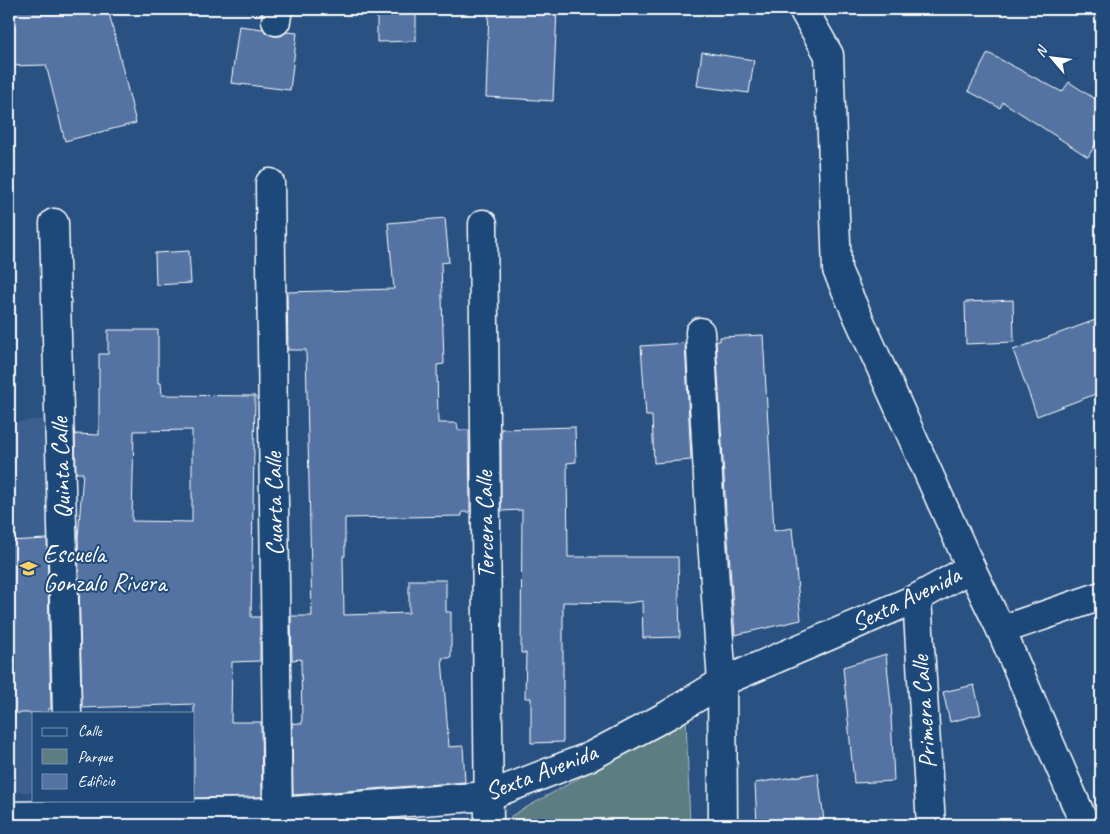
<svg xmlns="http://www.w3.org/2000/svg" width="1110" height="834" font-family="Caveat,sans-serif">
	<style>
		.built { fill: #3a5f8e }
		.green { fill: #5c7d81; stroke: #aebec0 }
		.building { fill: #5573a2; stroke: #fff; fill-rule: evenodd }
		.lines { fill: none; stroke-linecap: round; stroke-linejoin: round }
		.minor-casing { stroke: #fff; stroke-width: 31 }
		.minor { stroke: #1f4a7a; stroke-width: 28 }
		.labels { text-anchor: middle; dominant-baseline: central; stroke-width: 4; stroke-linejoin: round; paint-order: stroke }
		.street-label { font-size: 25px; fill: #fff; stroke: #1f4a7a }
		.poi-label { font-size: 25px; fill: #fff; stroke: #1f4a7a; text-anchor: start }
	</style>
	<rect width="100%" height="100%" fill="#295282"/>
	<filter id="ink" filterUnits="userSpaceOnUse"><feTurbulence type="fractalNoise" baseFrequency=".02" numOctaves="2"/><feDisplacementMap in="SourceGraphic" scale="10" xChannelSelector="R" yChannelSelector="G"/><feConvolveMatrix kernelMatrix="1 2 1 2 8 2 1 2 1" color-interpolation-filters="sRGB"/></filter>
	<g filter="url(#ink)">
		<polygon class="built" points="43,419 54,713 34,713 34,792 9,792 9,423"/>
		<polygon class="green" points="686,718 690,825 511,825 511,816"/>
		<g class="building">
			<polygon points="9,9 108,9 136,123 65,141 46,65 9,66"/>
			<polygon points="377,9 416,9 416,41 377,42"/>
			<polygon points="489,9 557,9 553,101 486,97"/>
			<polygon points="239,26 263,29 266,33 274,36 281,36 287,32 297,33 290,90 231,83"/>
			<polygon points="702,52 754,60 749,93 697,86"/>
			<polygon points="988,53 1062,92 1069,82 1101,103 1101,135 1088,157 1003,102 1000,108 968,91"/>
			<polygon points="445,218 449,262 441,263 444,364 437,365 438,423 457,423 458,430 469,430 470,512 462,512 462,516 345,518 345,556 343,556 344,615 409,613 409,580 446,580 446,612 451,612 451,658 442,658 449,747 463,746 465,782 293,795 292,723 302,724 301,659 292,660 291,616 312,616 306,350 288,350 287,292 394,289 388,223"/>
			<polygon points="189,251 191,283 156,285 155,253"/>
			<polygon points="1013,300 1014,342 966,344 965,302"/>
			<polygon points="1101,318 1101,392 1037,416 1013,350"/>
			<path d="M 108,330 L 158,330 L 158,383 L 161,383 L 162,395 L 255,396 L 251,617 L 260,617 L 260,661 L 232,662 L 231,722 L 261,722 L 262,797 L 194,798 L 194,704 L 82,708 L 78,538 L 83,473 L 76,473 L 75,434 L 99,435 L 99,354 L 108,354 ZM 192,430 L 192,522 L 132,521 L 134,431 Z"/>
			<polygon points="763,335 774,531 792,528 801,620 735,635 726,511 716,341 720,341 720,337"/>
			<polygon points="685,343 691,460 654,463 652,416 646,416 641,346"/>
			<polygon points="575,427 576,462 567,463 568,557 678,557 680,637 643,638 642,601 628,603 563,602 563,742 531,743 531,698 525,698 526,653 521,653 522,510 501,511 501,429"/>
			<polygon points="47,539 51,709 48,709 48,713 9,713 9,541"/>
			<polygon points="886,654 892,715 891,715 894,781 854,783 843,667"/>
			<polygon points="974,685 981,714 950,722 943,692"/>
			<polygon points="818,773 824,821 786,825 757,825 755,783"/>
		</g>
		<g class="lines">
			<defs>
				<g id="minor">
					<polyline points="803,9 829,55 837,270 971,568 1001,630 1085,825"/>
					<polyline points="276,21 278,9"/>
					<polyline points="270,183 278,825"/>
					<polyline points="54,223 67,713"/>
					<polyline points="483,224 489,825"/>
					<polyline points="700,332 710,512 722,682 723,825"/>
					<polyline points="917,598 931,825"/>
					<polyline points="1001,630 1101,596"/>
					<polyline points="9,816 278,812 488,796 591,756 668,715 722,682 917,598 971,568"/>
				</g>
			</defs>
			<use href="#minor" class="minor-casing"/>
			<use href="#minor" class="minor"/>
		</g>
	</g>
	<defs>
		<symbol id="school-bare" viewBox="-9 -9 18 18"><path d="M0-5L7-2L0 1L-7-2ZM-4 1L0 2.5L4 1V4Q0 6-4 4Z" fill="#ffd166" stroke="#1f4a7a" stroke-width="2.5" paint-order="stroke"/></symbol>
	</defs>
	<g fill-rule="evenodd">
		<use href="#school-bare" x="16" y="556" width="25" height="25"/>
	</g>
	<g class="labels">
		<g class="street-label">
			<text transform="translate(61 468) rotate(-92)">Quinta Calle</text>
			<text transform="translate(274 504) rotate(-91)">Cuarta Calle</text>
			<text transform="translate(485 525) rotate(-91)">Tercera Calle</text>
			<text transform="translate(906 599) rotate(-26)">Sexta Avenida</text>
			<text transform="translate(924 712) rotate(-94)">Primera Calle</text>
			<text transform="translate(541 772) rotate(-21)">Sexta Avenida</text>
		</g>
		<g class="poi-label">
			<text x="43" y="554">Escuela<tspan x="43" dy="29">Gonzalo Rivera</tspan></text>
		</g>
	</g>
	<rect width="1110" height="834" fill="none" stroke="#1f4a7a" stroke-width="30"/>
	<rect x="15" y="15" width="1080" height="804" fill="none" stroke="#fff" stroke-width="2" filter="url(#ink)"/>
	<rect x="32" y="712" width="162" height="90" fill="#1f4a7a" stroke="#7992af"/>
	<rect x="42" y="728" width="25" height="8" fill="#1f4a7a" stroke="#7992af"/>
	<text x="78" y="736" font-size="15" fill="#ffffff">Calle</text>
	<rect x="42" y="749" width="25" height="15" fill="#5c7d81" stroke="#7992af"/>
	<text x="78" y="762" font-size="15" fill="#ffffff">Parque</text>
	<rect x="42" y="774" width="25" height="15" fill="#5573a2" stroke="#7992af"/>
	<text x="78" y="786" font-size="15" fill="#ffffff">Edificio</text>
	<g transform="translate(1052 58) rotate(298)" stroke="#1f4a7a" stroke-width="4" paint-order="stroke">
	<path d="M0-4L9 19L0 12L-9 19Z" fill="#ffffff"/>
	<text y="-8" font-size="14" font-weight="bold" text-anchor="middle" fill="#ffffff">N</text>
	</g>
</svg>
